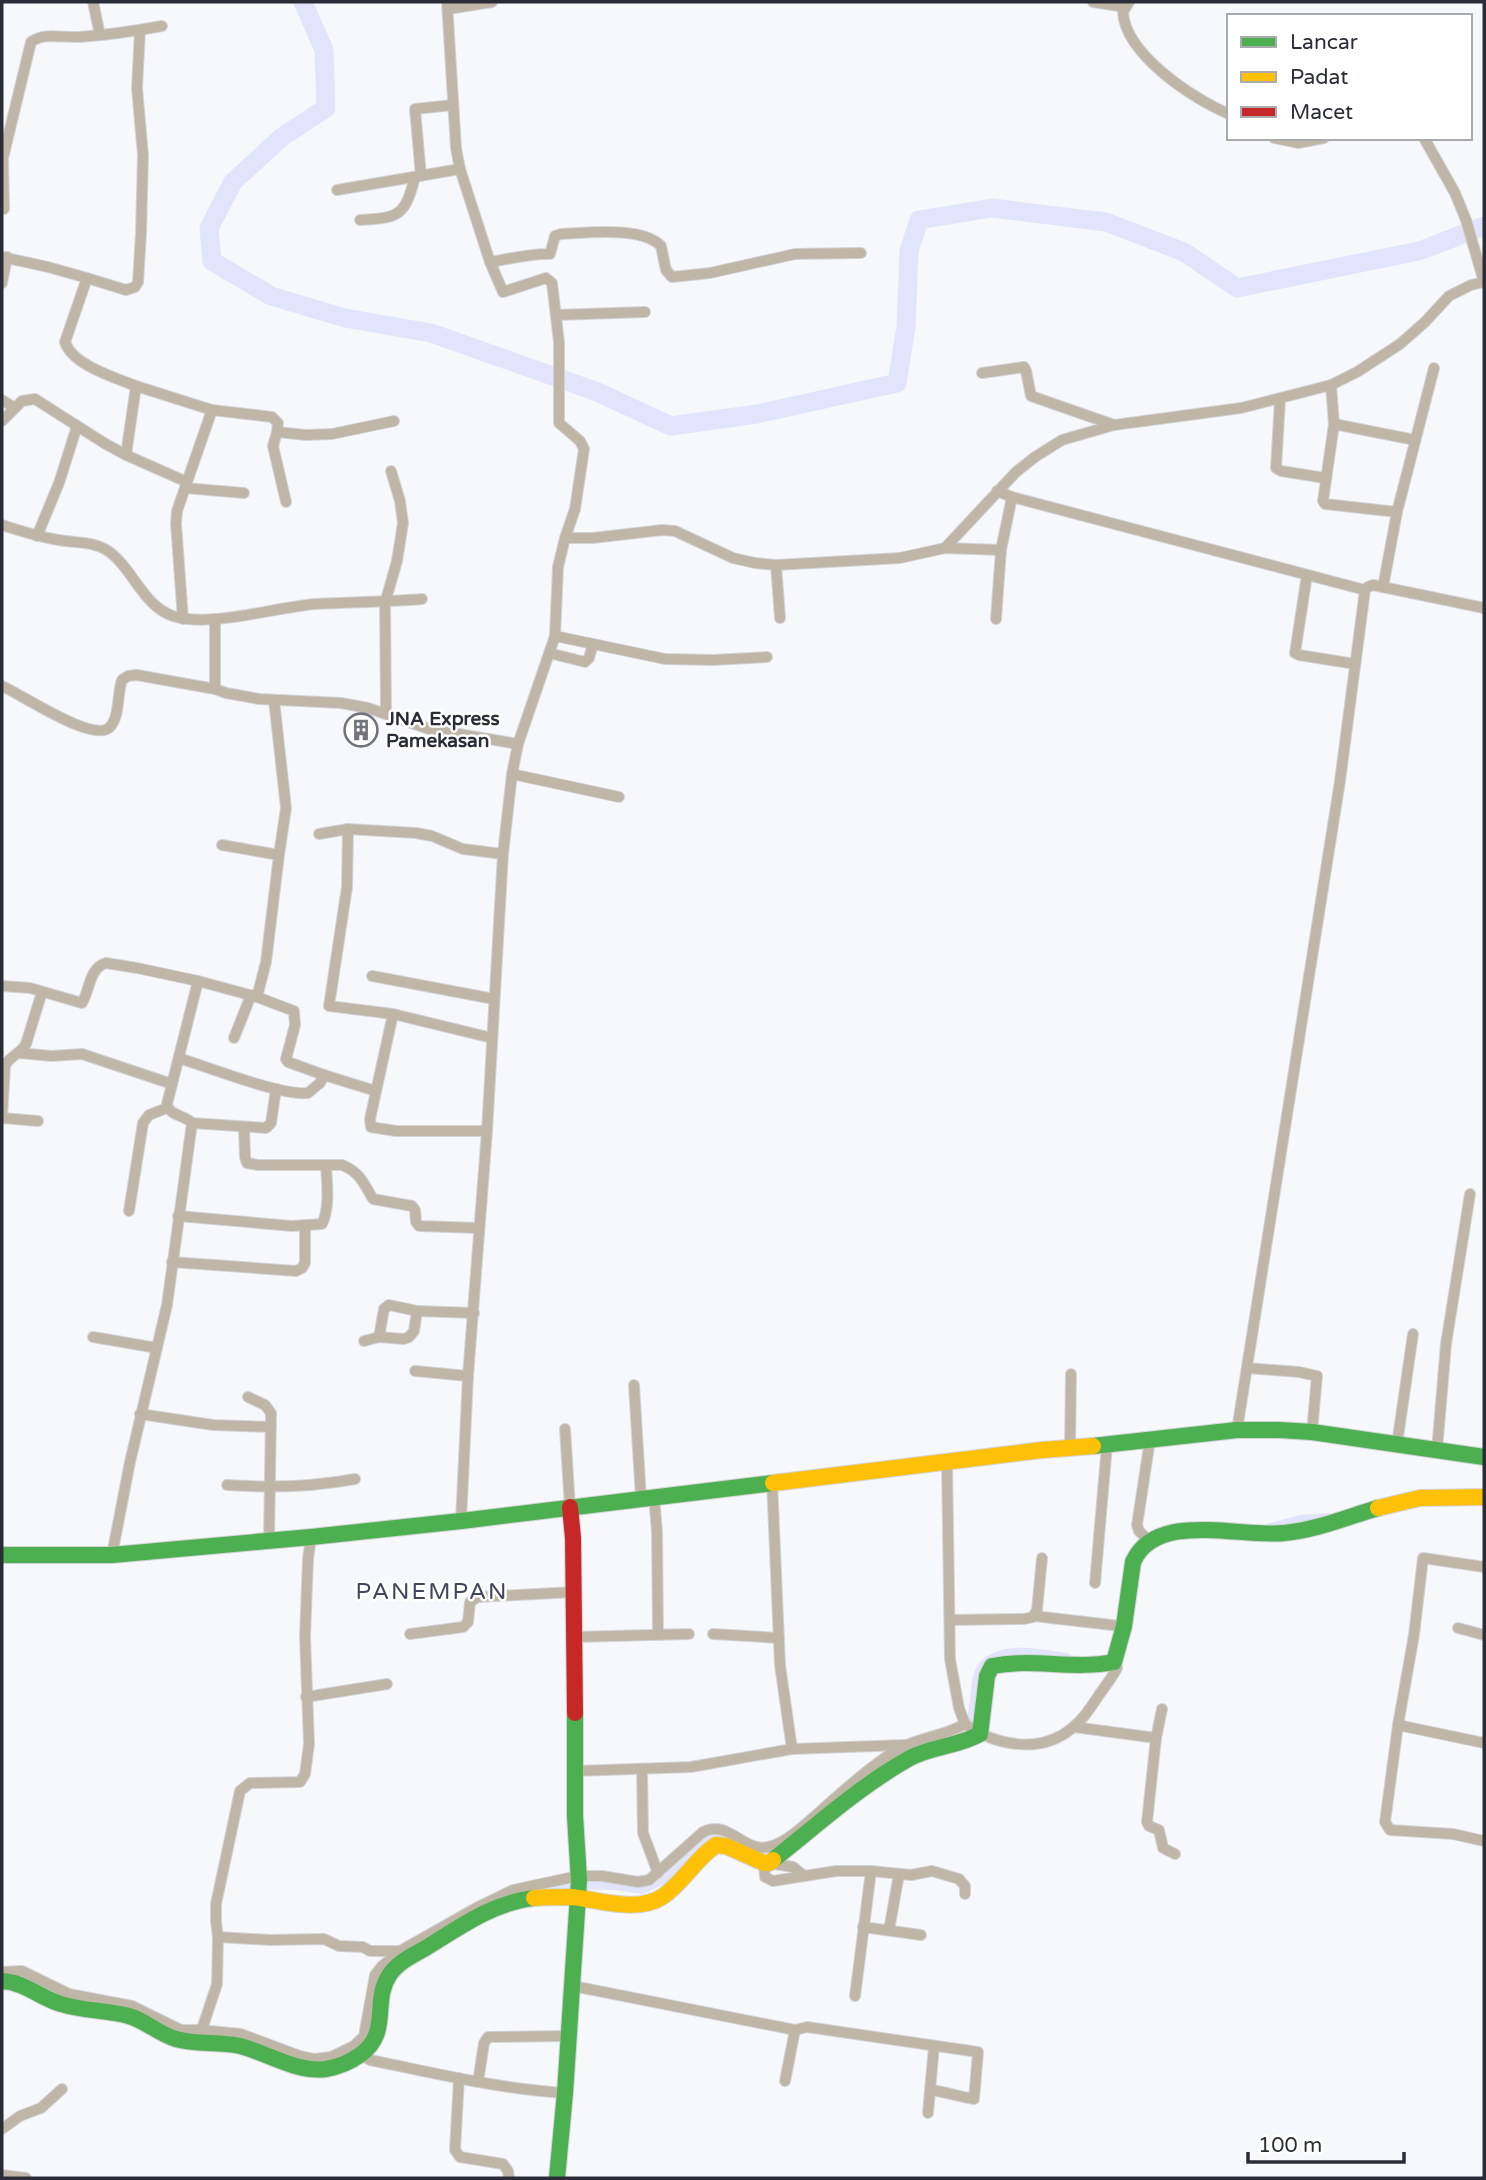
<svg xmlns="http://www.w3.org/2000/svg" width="1486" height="2180" font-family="'Varela Round',sans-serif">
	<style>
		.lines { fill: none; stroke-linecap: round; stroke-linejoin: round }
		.canal { stroke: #e1e4fb; stroke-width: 10 }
		.river { stroke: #e1e4fb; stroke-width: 19 }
		.street-casing { stroke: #d3d4d8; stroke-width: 12 }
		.fast-casing { stroke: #d3d4d8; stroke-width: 18 }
		.slow-casing { stroke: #d3d4d8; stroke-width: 18 }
		.jam-casing { stroke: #d3d4d8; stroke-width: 18 }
		.street { stroke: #bfb6a8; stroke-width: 10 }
		.fast { stroke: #4caf50; stroke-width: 16 }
		.slow { stroke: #ffc107; stroke-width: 16 }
		.jam { stroke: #c62828; stroke-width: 16 }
		.labels { text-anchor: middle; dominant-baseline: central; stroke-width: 5; stroke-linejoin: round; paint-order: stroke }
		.poi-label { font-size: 19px; font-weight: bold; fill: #2a2c37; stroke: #fff; text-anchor: start }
		.quarter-label { font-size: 23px; letter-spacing: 2px; fill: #42455c; stroke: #fff }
	</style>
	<rect width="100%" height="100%" fill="#f7f8fc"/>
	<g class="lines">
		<g class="canal">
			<polyline points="1268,1529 1300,1520 1328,1518"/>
			<path d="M 966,1734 C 974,1724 973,1711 975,1698 C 976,1688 977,1674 983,1666 C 1002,1645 1043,1654 1067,1658"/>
			<polyline points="554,1886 565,1884 615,1885 642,1889 668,1877 706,1839 725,1839"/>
		</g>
		<polyline class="river" points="303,2 324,50 326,108 282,137 233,182 209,228 212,261 271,296 345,318 431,333 595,391 671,426 757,414 897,383 906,327 909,251 919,220 992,208 1106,222 1184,252 1237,288 1419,251 1484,226"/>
		<defs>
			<g id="street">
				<polyline points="93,2 100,35"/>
				<polyline points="447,2 456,148 460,169 490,262 503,292 546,278 552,283 559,342 559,423 580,441 584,449 575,509 565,538"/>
				<polyline points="1093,2 1125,7"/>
				<path d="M 1129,2 L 1123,12 C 1125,54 1193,99 1229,114"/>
				<polyline points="448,9 492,2"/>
				<polyline points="1274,138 1298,143 1324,138"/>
				<polyline points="1424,138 1455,193 1466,220 1484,282"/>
				<polyline points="421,176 415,109 453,105"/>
				<polyline points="337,190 460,169"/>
				<path d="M 4,209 L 3,158 L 31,42 C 44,32 64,38 79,37 C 107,35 135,31 162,26"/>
				<path d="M 360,220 C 399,218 405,216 415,177"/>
				<polyline points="2,257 48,267 87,278"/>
				<path d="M 490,262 C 510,259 530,253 550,254 L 555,236 L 561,234 C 586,233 642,226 661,246 L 666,270 L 672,277 L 710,273 L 795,254 L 861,253"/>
				<polyline points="2,283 7,257"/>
				<polyline points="556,315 645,312"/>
				<polyline points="982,373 1024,367 1026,371 1031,396 1114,425"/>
				<polyline points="1331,385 1334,424 1323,501 1325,504 1397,512"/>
				<path d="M 136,386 C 116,378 72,365 65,342 L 87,278 L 126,290 L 135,287 L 138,282 L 141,233 L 143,155 L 137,88 L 140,30"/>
				<polyline points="2,400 15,408"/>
				<polyline points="1280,400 1276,468 1281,471 1325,478"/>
				<polyline points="2,421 22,401 35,399 104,443 126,455 187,482 177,511 176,524 183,619"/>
				<polyline points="1334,424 1415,440"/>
				<polyline points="277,432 306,435 332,434 394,421"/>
				<polyline points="126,455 136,386 212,410 272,417 278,423 277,432 273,446 286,502"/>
				<polyline points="187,482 212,410"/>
				<polyline points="185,488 244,493"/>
				<polyline points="997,491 1012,497 1365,590"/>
				<path d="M 2,525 C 21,531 39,537 59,540 C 74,543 91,541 105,549 C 132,565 142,606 173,616 C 211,628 275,607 316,604 C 351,602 387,602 422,599"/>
				<polyline points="37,536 59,483 77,426"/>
				<polyline points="945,548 1016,472 1035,457 1062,440 1114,425 1241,408 1331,385 1357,372 1400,344 1425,322 1449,296 1471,285 1484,282"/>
				<polyline points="776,565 780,618"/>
				<polyline points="1307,575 1295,653 1299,655 1355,664"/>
				<polyline points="1383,587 1397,512 1434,368"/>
				<polyline points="996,619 1001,550 1012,497"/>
				<polyline points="555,636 665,659 713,660 767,657"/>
				<polyline points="549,653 585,662 589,658 593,644"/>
				<path d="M 2,686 C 21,694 94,744 110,727 C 120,716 117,694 122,680 L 128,676 L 137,675 L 215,689 L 226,693 L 259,699 L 341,703 L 368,708 L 429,729 L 518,744"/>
				<polyline points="215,689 215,619"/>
				<polyline points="274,700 286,808 279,855"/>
				<polyline points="386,713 385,603 397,561 403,523 400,501 391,471"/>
				<polyline points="512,774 619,797"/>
				<polyline points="348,829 347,887 329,1006 393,1014 492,1038"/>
				<polyline points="319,834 348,829 416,833 432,836 463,849 503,854"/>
				<polyline points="372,976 494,999"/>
				<path d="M 2,986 L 30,988 L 82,1003 C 90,990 89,968 106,963 L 137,968 L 198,981"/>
				<polyline points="257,997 294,1011 295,1025 286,1059 288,1062 324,1075"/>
				<polyline points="393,1014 370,1119 371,1127 396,1131 487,1131"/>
				<polyline points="234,1038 251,995"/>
				<polyline points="19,1053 52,1056 82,1054 172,1084"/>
				<path d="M 179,1058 C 208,1067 281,1096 308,1093 L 320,1083 L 324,1075 L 376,1091"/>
				<path d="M 2,1118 L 5,1066 C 9,1056 21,1054 26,1044 L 42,992"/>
				<polyline points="2,1118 38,1121"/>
				<polyline points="192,1123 266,1128 271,1123 276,1089"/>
				<path d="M 244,1128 L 245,1157 L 247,1163 L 258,1165 L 342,1165 C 360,1172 364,1184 373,1199 L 412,1206 L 415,1210 L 416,1222 L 419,1226 L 479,1228"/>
				<polyline points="129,1211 143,1123 149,1115 167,1108"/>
				<path d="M 178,1216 L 292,1226 L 322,1224 C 330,1209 327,1183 326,1165"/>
				<polyline points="172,1262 296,1271 302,1268 305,1263 305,1225"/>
				<polyline points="93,1337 157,1348"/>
				<polyline points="379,1337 384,1309 389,1305 417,1311 474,1313"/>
				<polyline points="364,1341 379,1337 404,1339 409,1337 414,1331 417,1311"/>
				<polyline points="1247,1368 1299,1372 1317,1376 1312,1432"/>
				<polyline points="415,1371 468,1376"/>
				<polyline points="634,1385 641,1498"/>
				<polyline points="248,1397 265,1405 271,1413 269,1540"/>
				<polyline points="140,1414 213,1425 271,1427"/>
				<polyline points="565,1429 570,1507"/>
				<polyline points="1237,1430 1340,781 1365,590 1368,587 1373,585 1484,608"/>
				<polyline points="1397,1444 1413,1334"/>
				<polyline points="1070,1448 1071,1374"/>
				<polyline points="1437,1450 1446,1344 1470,1194"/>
				<polyline points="947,1462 950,1659 959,1708 965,1724"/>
				<polyline points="772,1481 780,1665 792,1749 904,1745"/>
				<path d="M 227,1485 C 270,1488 312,1487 355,1479"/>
				<polyline points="654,1496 657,1532 658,1634"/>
				<polyline points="461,1521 468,1376 487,1131 503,854 512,774 518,744 555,636 558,567 565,538 593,538 662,530 675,531 733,558 755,563 776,565 900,558 945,548 1001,550"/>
				<polyline points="1148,1540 1139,1531 1137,1525 1150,1440"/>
				<path d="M 112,1555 L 130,1462 L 167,1305 L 192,1123 C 185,1115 169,1116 167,1104 L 198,981 L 257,997 L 266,962 L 279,855 L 222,845"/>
				<polyline points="1484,1567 1423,1558 1414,1635 1398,1725 1385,1822 1390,1830 1453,1834 1484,1841"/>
				<polyline points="1095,1583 1107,1445"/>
				<polyline points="1034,1616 1120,1626"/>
				<polyline points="950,1620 1024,1619 1033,1617 1037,1610 1042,1558"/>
				<polyline points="1458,1628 1484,1635"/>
				<polyline points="410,1634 463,1627 468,1622 470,1602 478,1597 574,1592"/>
				<polyline points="713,1634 779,1638"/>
				<polyline points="575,1637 689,1634"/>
				<polyline points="306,1697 387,1684"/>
				<polyline points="1162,1709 1156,1738 1147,1822 1149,1826 1159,1830 1163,1848 1175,1854"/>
				<polyline points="1398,1725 1484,1743"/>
				<polyline points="1074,1727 1156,1738"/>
				<polyline points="642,1769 643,1833 658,1873"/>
				<polyline points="576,1771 691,1767 792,1749"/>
				<polyline points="764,1863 765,1877 773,1881 836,1871 871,1871 911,1875 932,1871 959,1879 965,1886 965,1894"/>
				<polyline points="769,1863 793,1867 803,1875"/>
				<polyline points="863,1927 921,1935"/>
				<polyline points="889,1930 899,1874"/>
				<polyline points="218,1937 271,1940 324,1939 339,1946 363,1947 370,1951 400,1951"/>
				<path d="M 2,1972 L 22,1971 L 69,1994 L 132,2006 L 181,2030 L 200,2030 L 241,2034 L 300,2056 L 314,2059 L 331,2057 L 354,2046 L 364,2036 L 375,1975 L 382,1966 L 400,1951 L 476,1908 L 513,1890 L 578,1876 L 602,1876 L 638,1882 L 649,1880 L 703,1832 C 729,1818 745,1856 772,1846 C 788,1841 803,1826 816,1815 C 841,1793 867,1769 895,1751 C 917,1737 943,1737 965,1724 C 996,1746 1040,1754 1071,1729 C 1083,1720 1091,1707 1099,1695 C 1105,1686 1112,1678 1117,1668 L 1114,1662"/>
				<path d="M 573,1986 L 795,2030 L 807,2027 L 978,2052 L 974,2099 C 959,2097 947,2092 931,2090"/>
				<polyline points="855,1996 871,1871"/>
				<polyline points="200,2035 217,1984 218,1937 216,1922 216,1904 240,1791 250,1783 300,1782 305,1774 309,1744 305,1636 308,1559 311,1537"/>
				<path d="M 361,2055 L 370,2060 C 435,2073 499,2089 565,2093"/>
				<polyline points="459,2078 455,2150 460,2157 503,2164 508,2171 509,2178"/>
				<polyline points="785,2081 795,2030"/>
				<polyline points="478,2082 484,2043 488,2037 569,2036"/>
				<polyline points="928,2113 934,2046"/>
				<polyline points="2,2129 20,2116 41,2108 62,2089"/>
				<polyline points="2,2175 26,2178"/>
			</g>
			<g id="fast">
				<polyline points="1093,1446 1237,1430 1279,1430 1312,1432 1484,1457"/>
				<polyline points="2,1555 112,1555 311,1537 461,1521 773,1483"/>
				<path d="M 773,1860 C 817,1825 859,1787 908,1759 C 931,1746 957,1747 980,1734 L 987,1676 L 992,1666 C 1033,1658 1073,1670 1114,1662 L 1124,1626 L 1133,1562 C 1156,1510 1241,1538 1284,1533 C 1317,1530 1347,1517 1378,1508"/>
				<path d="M 2,1981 C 25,1982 40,1998 61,2004 C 83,2011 106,2010 129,2016 C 146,2021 159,2034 176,2039 C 197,2045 219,2041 240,2046 C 268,2053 297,2073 326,2069 C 338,2067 350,2062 360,2055 C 392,2032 371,2001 390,1974 C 399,1961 416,1954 429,1946 C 461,1926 495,1902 534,1898"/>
				<polyline points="557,2178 565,2093 579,1880 575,1816 575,1713"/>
			</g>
			<g id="slow">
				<polyline points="773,1483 1042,1450 1093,1446"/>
				<polyline points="1378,1508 1420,1498 1484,1497"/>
				<path d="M 534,1898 C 547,1897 559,1897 572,1897 C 599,1900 637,1913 662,1897 C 683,1883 695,1859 716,1845 L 726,1846 L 764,1863 L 769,1863 L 773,1860"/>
			</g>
			<polyline id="jam" points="570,1507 573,1538 575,1713"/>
		</defs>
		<use href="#street" class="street-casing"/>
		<use href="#fast" class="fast-casing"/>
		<use href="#slow" class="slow-casing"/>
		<use href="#jam" class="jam-casing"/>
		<use href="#street" class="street"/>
		<use href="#fast" class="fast"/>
		<use href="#slow" class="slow"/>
		<use href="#jam" class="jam"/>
	</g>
	<defs>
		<symbol id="building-ring" viewBox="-11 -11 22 22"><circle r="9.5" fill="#fff" stroke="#72737c" stroke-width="1.5"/><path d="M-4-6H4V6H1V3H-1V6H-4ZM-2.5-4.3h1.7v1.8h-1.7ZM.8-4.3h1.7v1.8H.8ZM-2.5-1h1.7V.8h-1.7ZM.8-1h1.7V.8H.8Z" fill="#72737c"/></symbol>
	</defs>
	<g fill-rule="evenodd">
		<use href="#building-ring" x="342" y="711" width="38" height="38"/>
	</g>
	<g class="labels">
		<g class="poi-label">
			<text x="386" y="719">JNA Express<tspan x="386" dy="22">Pamekasan</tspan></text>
		</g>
		<g class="quarter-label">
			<text x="432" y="1592">PANEMPAN</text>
		</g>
	</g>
	<rect width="1486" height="2180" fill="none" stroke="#2a2c37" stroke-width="7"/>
	<rect x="1227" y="14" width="245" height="126" fill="#ffffff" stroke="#aaabaf" stroke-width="2"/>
	<rect x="1241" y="37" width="35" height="10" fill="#4caf50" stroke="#aaabaf" stroke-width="2"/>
	<text x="1290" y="49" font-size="21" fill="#2a2c37">Lancar</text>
	<rect x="1241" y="72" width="35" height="10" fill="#ffc107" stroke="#aaabaf" stroke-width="2"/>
	<text x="1290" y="84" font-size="21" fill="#2a2c37">Padat</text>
	<rect x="1241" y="107" width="35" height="10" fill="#c62828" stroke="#aaabaf" stroke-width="2"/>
	<text x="1290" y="119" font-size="21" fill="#2a2c37">Macet</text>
	<path d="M1248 2152v10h156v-10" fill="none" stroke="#2a2c37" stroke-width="3.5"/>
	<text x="1258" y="2152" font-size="21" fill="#2a2c37" stroke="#ffffff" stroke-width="5" paint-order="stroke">100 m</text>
</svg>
